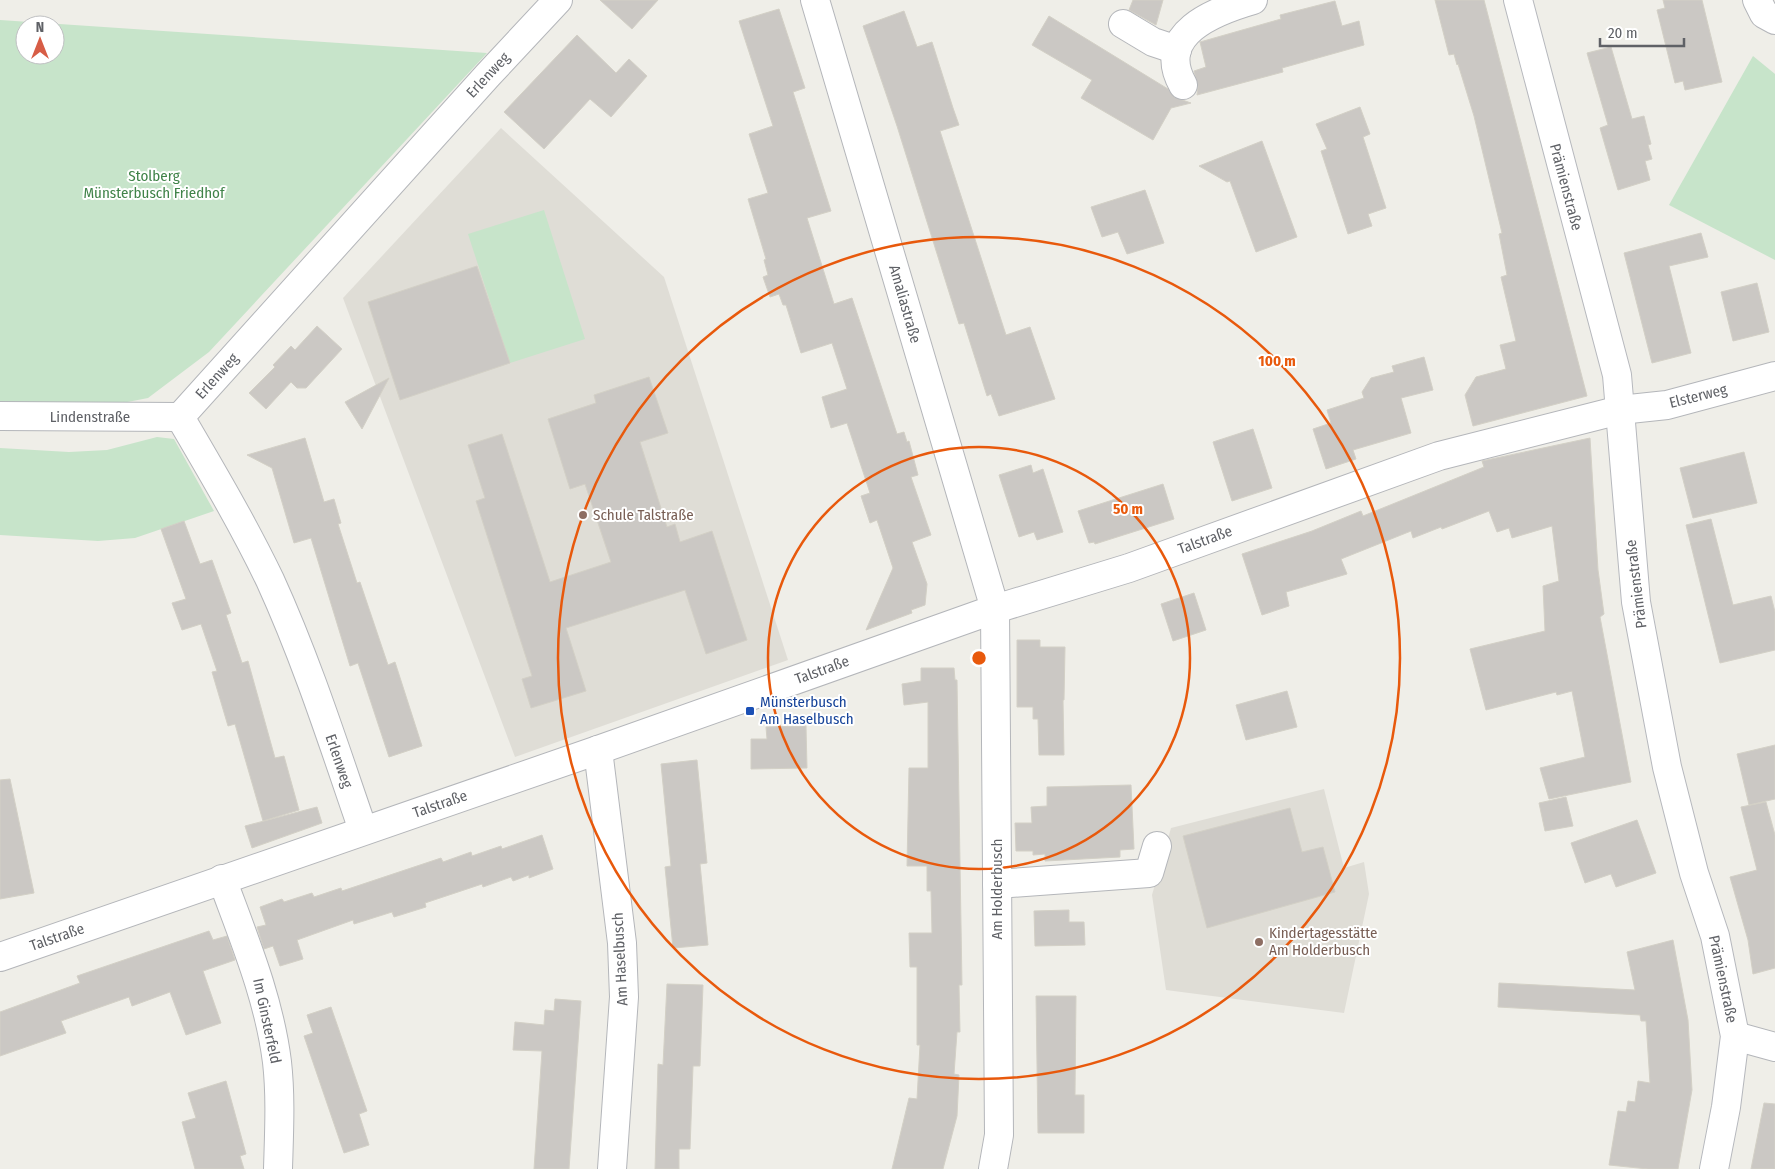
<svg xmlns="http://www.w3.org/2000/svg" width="1775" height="1169" font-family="'Fira Sans Condensed',sans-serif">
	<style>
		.education { fill: #dfddd6 }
		.green { fill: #c7e4ca; fill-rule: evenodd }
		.building { fill: #cbc8c4; stroke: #d3d0c6 }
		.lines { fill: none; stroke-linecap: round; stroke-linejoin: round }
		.street-casing { stroke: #b4b6ba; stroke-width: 30 }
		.secondary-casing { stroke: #b6b8bd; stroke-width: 30 }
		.street { stroke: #fff; stroke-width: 28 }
		.secondary { stroke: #fff; stroke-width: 28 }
		.ring { fill: none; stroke: #e8590c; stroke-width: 2.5 }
		.education-dot { fill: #8d6e63; stroke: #fff; stroke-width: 2 }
		.transit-dot { fill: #1a4fb4; stroke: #fff; stroke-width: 2 }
		.labels { text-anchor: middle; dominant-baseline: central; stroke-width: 4; stroke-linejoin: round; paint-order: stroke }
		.street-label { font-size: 15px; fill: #5f6166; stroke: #fff }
		.park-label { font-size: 15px; fill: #408349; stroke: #fff }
		.education-label { font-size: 15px; fill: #785e54; stroke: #fff; text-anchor: start }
		.transit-label { font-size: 15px; fill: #164399; stroke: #fff; text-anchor: start }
		.centre { fill: #e8590c; stroke: #fff; stroke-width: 2.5 }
		.ring-label { font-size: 15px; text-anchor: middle; font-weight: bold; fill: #e8590c; stroke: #fff; stroke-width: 4; stroke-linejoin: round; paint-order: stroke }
	</style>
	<rect width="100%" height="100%" fill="#efeee8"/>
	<g class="education">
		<polygon points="501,128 664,277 788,660 515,757 343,298"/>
		<polygon points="1324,789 1344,868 1364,862 1369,894 1344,1013 1166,990 1152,895 1171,828"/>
	</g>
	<g class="green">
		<path d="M 0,20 L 487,53 L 209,352 L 148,398 L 66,414 L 0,410 ZM 25,25 L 55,25 L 55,55 L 25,55 Z"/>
		<polygon points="1753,56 1775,74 1775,260 1669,205"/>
		<polygon points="544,210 585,339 510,363 468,234"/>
		<polygon points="157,437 174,439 214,511 135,538 98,541 0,535 0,448 69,452 107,450"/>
	</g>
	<g class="building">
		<polygon points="600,0 658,0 632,29"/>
		<polygon points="1133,0 1163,0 1156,25 1129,10"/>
		<polygon points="1435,0 1484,0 1587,396 1473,426 1465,395 1476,377 1506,369 1500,345 1516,341 1501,277 1507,275 1499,234 1502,233 1474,116 1458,64 1457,65 1454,54 1449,55"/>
		<polygon points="1663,0 1702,0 1722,82 1685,90 1683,81 1675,83 1657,10 1665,8"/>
		<polygon points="1335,1 1342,26 1359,21 1364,45 1282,68 1283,72 1197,95 1198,87 1194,71 1206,67 1200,42 1281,19 1280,15"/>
		<polygon points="779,9 805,88 793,92 831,211 807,218 834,304 852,298 897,434 904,432 907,442 909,441 918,475 911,477 931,535 912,542 927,584 925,605 911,610 912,613 866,630 893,568 877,520 870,523 861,496 870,493 847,423 831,428 822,397 847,389 832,343 801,353 786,305 783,305 779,294 770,297 763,277 768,275 764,260 766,259 748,199 768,193 749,134 773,126 739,21"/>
		<polygon points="904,11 917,47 932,42 953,108 959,125 940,131 1006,335 1030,327 1055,399 999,416 991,394 987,396 964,323 959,324 897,126 863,26"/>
		<polygon points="1049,16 1168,89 1174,97 1191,103 1171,108 1153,140 1081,98 1092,80 1032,45"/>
		<polygon points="577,35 616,73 629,59 647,76 611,117 590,99 544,149 504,112"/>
		<polygon points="1611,47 1632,119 1644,116 1651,144 1648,145 1652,159 1645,161 1650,180 1618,190 1600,128 1608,125 1587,53"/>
		<polygon points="1360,107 1370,134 1363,137 1386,208 1368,214 1372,226 1348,234 1321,151 1327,149 1316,124"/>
		<polygon points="1262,141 1297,237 1256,252 1230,181 1227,182 1199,166"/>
		<polygon points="1145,190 1164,243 1127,254 1118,232 1102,237 1091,207"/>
		<polygon points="1701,233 1708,257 1669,266 1691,353 1652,363 1624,253"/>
		<polygon points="477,266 510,363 400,400 368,302"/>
		<polygon points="1757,283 1769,332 1733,341 1721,292"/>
		<polygon points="317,326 342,349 306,388 297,388 291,382 266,409 249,393 275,367 273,365 291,346 295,350"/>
		<polygon points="1424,357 1433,390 1401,398 1411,433 1353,450 1356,459 1326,469 1313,429 1331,423 1327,410 1364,398 1362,392 1371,378 1394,372 1392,366"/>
		<polygon points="649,377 668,433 640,442 667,527 675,524 680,542 712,531 747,640 706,654 685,590 566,628 586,691 531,708 522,679 532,676 476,501 485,498 468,445 502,434 550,582 611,562 585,484 570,489 548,419 596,403 594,395"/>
		<polygon points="389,378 362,429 345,402"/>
		<polygon points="1253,429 1272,488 1232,501 1213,442"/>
		<polygon points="305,438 324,502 334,499 341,523 338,524 357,583 360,582 388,665 395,662 422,746 389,757 358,663 350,666 311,538 294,543 272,468 247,455"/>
		<polygon points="1590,438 1598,570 1604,614 1600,617 1631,782 1549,799 1540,768 1585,757 1572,691 1557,695 1556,692 1486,710 1470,649 1545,631 1543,586 1559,581 1552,526 1512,538 1509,528 1497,532 1489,511 1442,529 1441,527 1413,538 1411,531 1341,559 1347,574 1286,592 1289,606 1262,615 1242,554 1312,531 1361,511 1363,516 1484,467 1482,461"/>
		<polygon points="1744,452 1757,503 1693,518 1680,468"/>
		<polygon points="1031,465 1033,473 1043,469 1063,532 1037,540 1034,532 1019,537 999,475"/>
		<polygon points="1163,484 1174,519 1095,544 1094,542 1089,543 1078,511"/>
		<polygon points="1711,519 1733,605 1771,596 1775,612 1775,650 1720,663 1686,525"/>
		<polygon points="184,521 200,564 212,560 231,613 226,615 242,663 248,661 275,758 284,756 299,810 263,821 235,724 228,726 212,672 217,671 201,624 182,630 172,603 186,599 161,529"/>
		<polygon points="1194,593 1206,630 1173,641 1161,604"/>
		<polygon points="1017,640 1040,640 1040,647 1065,647 1064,700 1063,700 1064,755 1039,755 1038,719 1033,719 1033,707 1017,707"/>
		<polygon points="921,668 954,668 955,680 957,680 962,985 959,985 960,1032 957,1032 954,1074 959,1075 957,1116 943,1169 892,1169 909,1098 917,1099 920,1045 917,1045 917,967 910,967 909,933 932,933 931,891 927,891 927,866 907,866 909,768 928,768 928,702 904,705 902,684 921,681"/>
		<polygon points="1287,691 1297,727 1246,740 1236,705"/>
		<polygon points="806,726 807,768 751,769 751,739 767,739 766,727"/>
		<polygon points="1775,745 1775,799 1749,805 1737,754"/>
		<polygon points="697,760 707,863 700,864 708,945 673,948 665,867 671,866 661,764"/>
		<polygon points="10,779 34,893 0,899 0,780"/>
		<polygon points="1131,785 1134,849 1120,850 1120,857 1045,861 1045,854 1033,855 1033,851 1016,851 1015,823 1032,823 1031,807 1047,806 1047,787"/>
		<polygon points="1566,797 1573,826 1545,831 1539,803"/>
		<polygon points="1766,802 1775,835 1775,968 1753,974 1748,940 1730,877 1757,870 1741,807"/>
		<polygon points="317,807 322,823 252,848 245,826"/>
		<polygon points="1290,808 1302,852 1323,847 1335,892 1207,928 1183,836"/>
		<polygon points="1637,820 1656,873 1616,887 1611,874 1585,883 1571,843"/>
		<polygon points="542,835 553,869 529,878 529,875 513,881 511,877 483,887 482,884 425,903 426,907 394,917 392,912 354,924 353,920 297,940 303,959 280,966 273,946 264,949 257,927 266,925 260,907 282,899 284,902 312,893 314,897 341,888 342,891 441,858 443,862 471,852 472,856 501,846 502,849"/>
		<polygon points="1069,910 1069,922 1084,922 1085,945 1035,946 1034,911"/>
		<polygon points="209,931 213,940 227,936 235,960 203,971 221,1023 186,1035 170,992 132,1006 129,997 61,1021 66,1033 0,1056 0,1012 80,983 77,976"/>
		<polygon points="1673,940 1688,1020 1692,1090 1678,1169 1648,1169 1609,1165 1618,1111 1626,1112 1628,1101 1635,1102 1638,1081 1650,1083 1646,1021 1641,1021 1640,1015 1498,1007 1499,983 1635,990 1627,952"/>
		<polygon points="667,984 703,985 700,1066 693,1066 690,1149 679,1149 679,1169 655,1169 658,1064 663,1065"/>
		<polygon points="1036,996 1076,996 1075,1095 1084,1095 1084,1133 1038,1133"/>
		<polygon points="555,999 581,1001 569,1169 534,1169 542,1051 513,1050 515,1022 544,1025 545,1010 554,1011"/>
		<polygon points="331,1007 367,1111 359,1114 369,1145 344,1153 304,1036 313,1033 307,1015"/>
		<polygon points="226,1081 246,1154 240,1156 244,1169 195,1169 182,1122 196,1118 188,1093"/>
		<polygon points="1764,1103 1775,1104 1775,1169 1751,1169"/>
	</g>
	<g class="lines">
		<defs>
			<g id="street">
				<polyline points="815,0 995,609 999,1135 993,1169"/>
				<polyline points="1757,0 1764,14 1775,20"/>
				<polyline points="1123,24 1153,42 1177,50"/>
				<path d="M 1183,85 C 1154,34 1215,11 1253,0"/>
				<polyline points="0,416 180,417"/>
				<polyline points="598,750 622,943 624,997 612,1169"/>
				<path d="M 363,830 C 334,746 307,661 270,580 C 243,524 211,470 180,417 L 488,75 L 558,0"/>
				<path d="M 222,879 C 244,939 269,998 277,1062 C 281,1097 279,1134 278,1169"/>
				<polyline points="997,884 1149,873 1157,846"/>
				<polyline points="0,957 598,750 995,609 1129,568 1439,456 1620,410 1667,405 1775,376"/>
				<polyline points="1735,1036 1775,1047"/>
			</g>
			<polyline id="secondary" points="1518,0 1617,375 1636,602 1667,767 1694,873 1715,936 1735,1036 1726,1107 1714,1169"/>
		</defs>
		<use href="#street" class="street-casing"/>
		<use href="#secondary" class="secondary-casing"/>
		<use href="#street" class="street"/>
		<use href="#secondary" class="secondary"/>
	</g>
	<g class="ring">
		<circle cx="979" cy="658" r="211"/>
		<circle cx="979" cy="658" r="421"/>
	</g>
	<g class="education-dot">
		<circle cx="583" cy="515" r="5"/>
		<circle cx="1259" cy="942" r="5"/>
	</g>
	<rect class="transit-dot" x="745" y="706" width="10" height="10" rx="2.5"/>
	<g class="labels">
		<g class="street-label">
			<text transform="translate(488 75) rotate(-47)">Erlenweg</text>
			<text transform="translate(1566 187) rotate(75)">Prämienstraße</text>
			<text transform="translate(905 304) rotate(74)">Amaliastraße</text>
			<text transform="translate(217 376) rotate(-48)">Erlenweg</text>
			<text transform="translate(1698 396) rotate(-14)">Elsterweg</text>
			<text x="90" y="417">Lindenstraße</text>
			<text transform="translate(1205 540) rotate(-20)">Talstraße</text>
			<text transform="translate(1636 584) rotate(-97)">Prämienstraße</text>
			<text transform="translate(822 670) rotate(-20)">Talstraße</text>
			<text transform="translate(339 761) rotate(71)">Erlenweg</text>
			<text transform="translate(440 804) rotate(-19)">Talstraße</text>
			<text transform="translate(997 889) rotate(-90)">Am Holderbusch</text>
			<text transform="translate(57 937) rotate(-19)">Talstraße</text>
			<text transform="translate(620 959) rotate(-93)">Am Haselbusch</text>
			<text transform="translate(1723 979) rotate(78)">Prämienstraße</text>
			<text transform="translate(267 1021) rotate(78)">Im Ginsterfeld</text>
		</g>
		<g class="park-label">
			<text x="154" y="176">Stolberg<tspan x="154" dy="17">Münsterbusch Friedhof</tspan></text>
		</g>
		<g class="education-label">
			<text x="593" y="515">Schule Talstraße</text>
			<text x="1269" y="933">Kindertagesstätte<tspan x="1269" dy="17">Am Holderbusch</tspan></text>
		</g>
		<g class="transit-label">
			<text x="760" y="702">Münsterbusch<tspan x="760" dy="17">Am Haselbusch</tspan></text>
		</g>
	</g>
	<circle cx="979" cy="658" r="8" class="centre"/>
	<g class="ring-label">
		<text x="1277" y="366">100 m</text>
		<text x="1128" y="514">50 m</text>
	</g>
	<g transform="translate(40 40)"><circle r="24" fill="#ffffff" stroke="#bfc0c2"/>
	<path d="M0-4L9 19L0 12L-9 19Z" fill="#d75d46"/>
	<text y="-8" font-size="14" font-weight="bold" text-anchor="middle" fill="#5f6166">N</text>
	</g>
	<path d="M1600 38v8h84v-8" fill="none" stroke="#5f6166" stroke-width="2.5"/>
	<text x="1608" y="38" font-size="15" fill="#5f6166" stroke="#ffffff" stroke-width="4" paint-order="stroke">20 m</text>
</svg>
